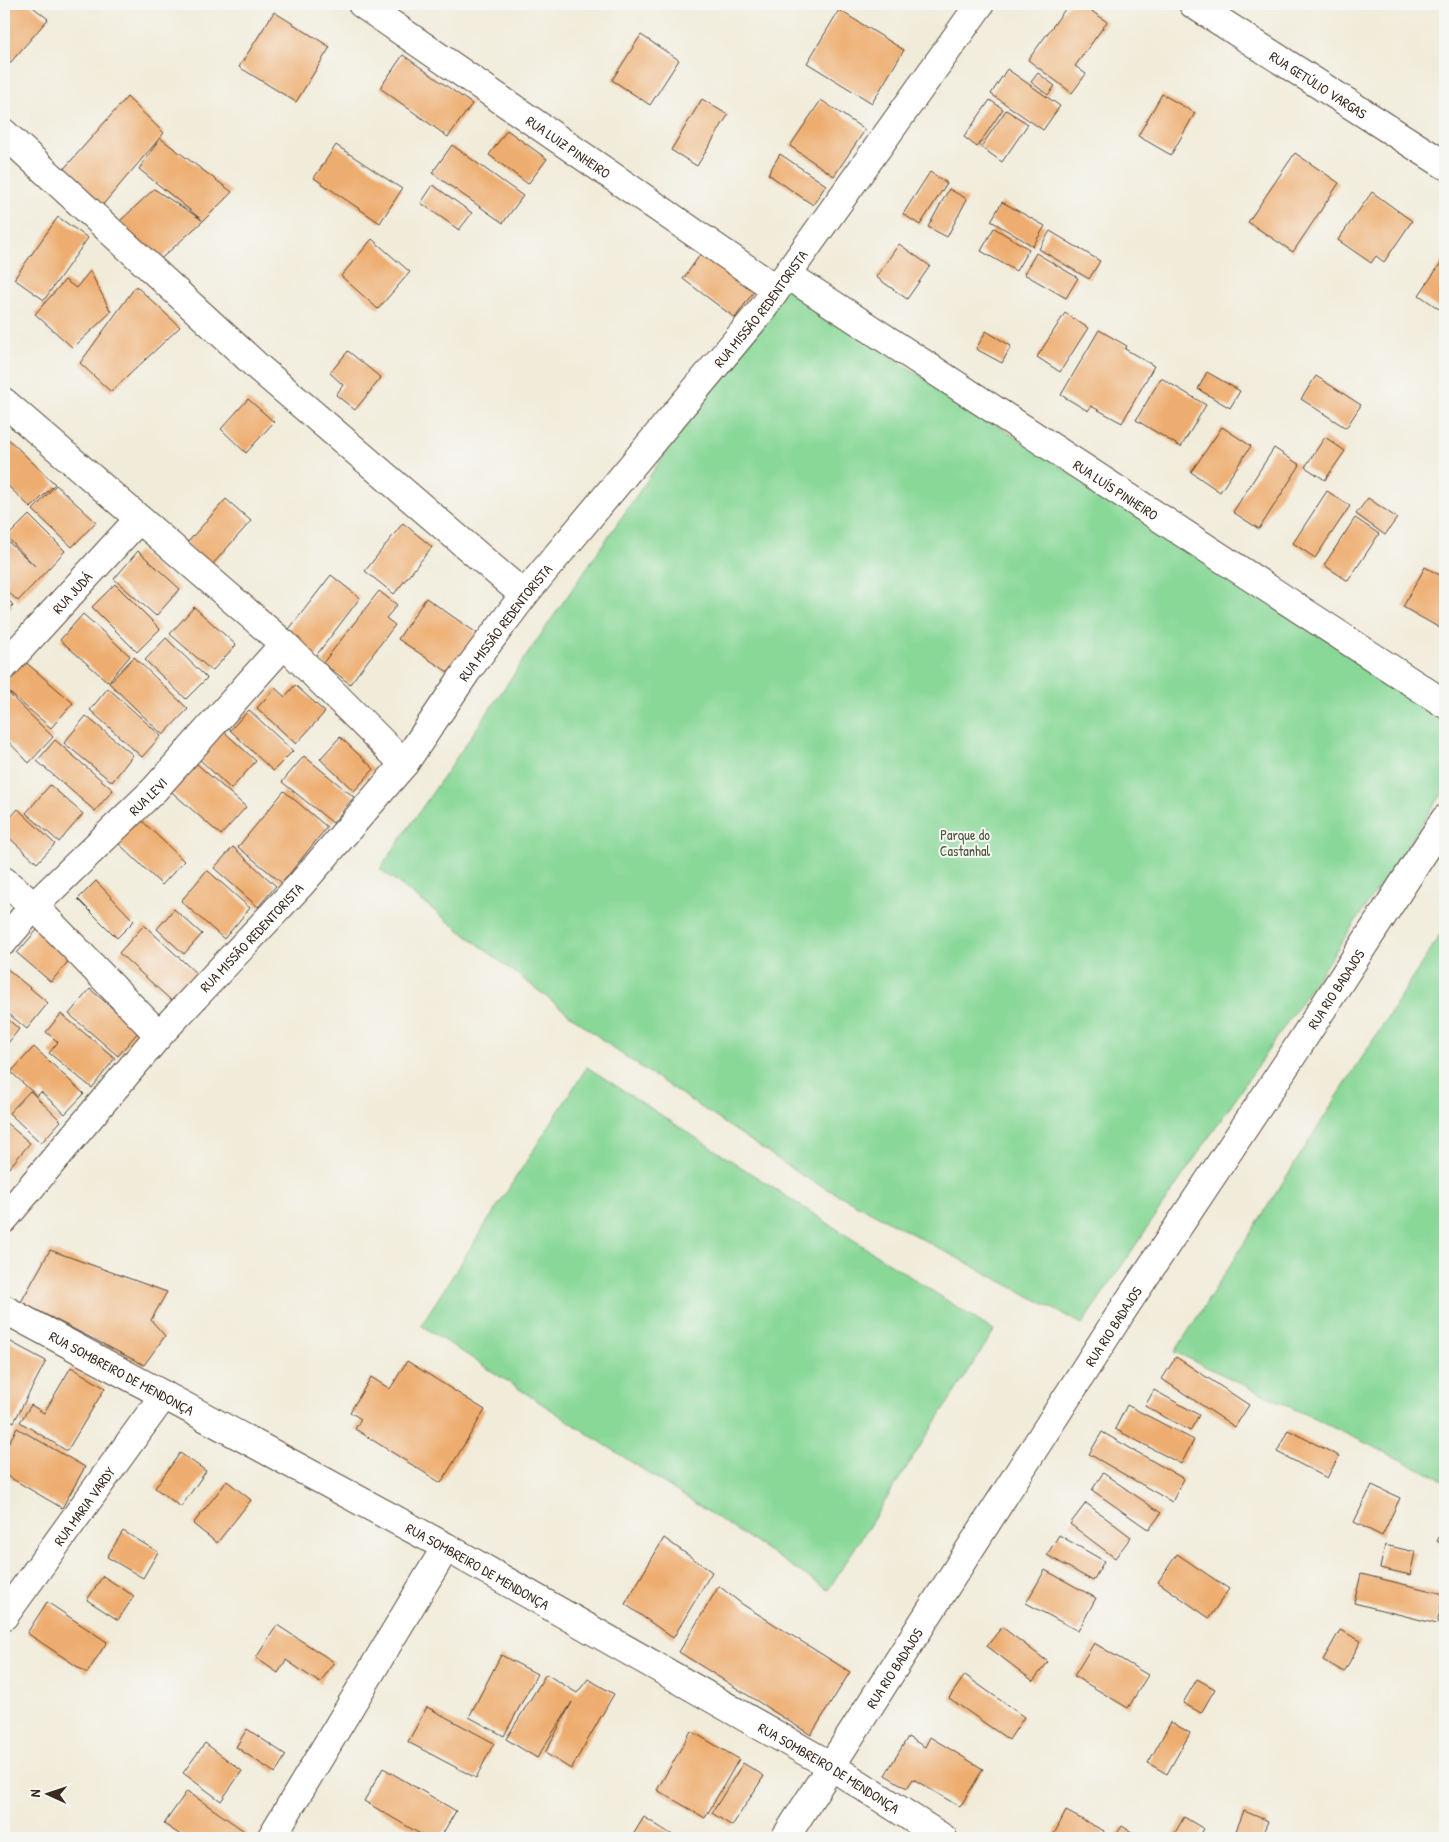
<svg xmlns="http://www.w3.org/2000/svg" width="1449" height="1842" font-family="'Patrick Hand',sans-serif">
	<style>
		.green { fill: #89d898; stroke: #62815b }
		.building { fill: #eead70 }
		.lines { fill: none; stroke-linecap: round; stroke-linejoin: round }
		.minor-casing { stroke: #56473a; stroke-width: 30 }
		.tertiary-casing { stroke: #56473a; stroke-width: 30 }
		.minor { stroke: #fff; stroke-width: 28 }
		.tertiary { stroke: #fff; stroke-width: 28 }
		.labels { text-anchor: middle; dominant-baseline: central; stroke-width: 4; stroke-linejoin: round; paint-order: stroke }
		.street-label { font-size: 14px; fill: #3b2a1e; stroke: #f6f6f2 }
		.park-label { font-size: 14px; fill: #4e563c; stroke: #f6f6f2 }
	</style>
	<rect width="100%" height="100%" fill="#f6f6f2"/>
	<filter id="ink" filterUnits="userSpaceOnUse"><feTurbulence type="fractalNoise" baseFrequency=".02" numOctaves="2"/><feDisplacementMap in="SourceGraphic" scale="10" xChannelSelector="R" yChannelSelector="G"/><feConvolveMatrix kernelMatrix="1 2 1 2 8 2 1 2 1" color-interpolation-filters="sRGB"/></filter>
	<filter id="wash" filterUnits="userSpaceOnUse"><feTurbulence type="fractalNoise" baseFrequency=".0096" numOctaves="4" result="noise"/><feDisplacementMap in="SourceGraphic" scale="20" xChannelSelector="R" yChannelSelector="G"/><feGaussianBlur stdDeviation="1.12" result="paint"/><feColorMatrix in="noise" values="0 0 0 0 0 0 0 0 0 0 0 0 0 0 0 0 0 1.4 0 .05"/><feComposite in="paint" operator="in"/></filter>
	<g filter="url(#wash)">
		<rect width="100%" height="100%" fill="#f1ecda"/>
		<g class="green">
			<polygon points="781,285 1445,716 1445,790 1082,1324 803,1176 617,1051 380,869"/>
			<polygon points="1445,927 1445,1481 1175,1352"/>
			<polygon points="587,1067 994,1331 828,1590 421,1325"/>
		</g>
		<g id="blocks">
			<g class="building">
				<polygon points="6,4 29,4 48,19 4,70 4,6"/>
				<polygon points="1069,4 1082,4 1107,22 1075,66 1086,74 1072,93 1028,60"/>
				<polygon points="839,10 904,50 872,103 807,63"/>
				<polygon points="274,12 330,47 296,102 239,67"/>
				<polygon points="641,35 679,60 650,105 612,80"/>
				<polygon points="403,55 472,104 448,137 380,88"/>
				<polygon points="1007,69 1060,106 1043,130 991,94"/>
				<polygon points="1038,73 1055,86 1048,95 1031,82"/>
				<polygon points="1162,94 1195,113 1171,155 1138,136"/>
				<polygon points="127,97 164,133 100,208 62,171"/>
				<polygon points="702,99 728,115 697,166 671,150"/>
				<polygon points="821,100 865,130 834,176 790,146"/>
				<polygon points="990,100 1003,109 977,147 964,137"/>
				<polygon points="1006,110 1028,124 1002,162 981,147"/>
				<polygon points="507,130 547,159 528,184 489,155"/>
				<polygon points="160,138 232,192 203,221 155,264 120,221 154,189 202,220 139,169"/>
				<polygon points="336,145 402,189 380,223 314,178"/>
				<polygon points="452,145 523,196 503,223 432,173"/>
				<polygon points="1295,153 1339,183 1293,252 1248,222"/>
				<polygon points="780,154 826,185 813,205 768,174"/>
				<polygon points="930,172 947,183 920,225 903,214"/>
				<polygon points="433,185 472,213 459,230 421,203"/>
				<polygon points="949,189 967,199 947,237 928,227"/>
				<polygon points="1372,192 1412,221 1384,262 1376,256 1371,263 1338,240"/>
				<polygon points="1002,202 1045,226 1033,246 991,221"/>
				<polygon points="58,217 88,238 44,300 14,279"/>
				<polygon points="994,228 1029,249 1016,271 981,251"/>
				<polygon points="1050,231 1100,261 1089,279 1039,249"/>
				<polygon points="372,239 410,272 378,309 341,276"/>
				<polygon points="899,244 930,266 907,299 876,277"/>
				<polygon points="705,248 757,287 735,318 683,279"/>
				<polygon points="1036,253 1078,278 1066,298 1024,274"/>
				<polygon points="1445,257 1445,313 1419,295"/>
				<polygon points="90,271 111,312 73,348 35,314 65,280 76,288"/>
				<polygon points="136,286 180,327 111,392 80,363"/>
				<polygon points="1065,313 1088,328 1060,372 1037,357"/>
				<polygon points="1099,330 1127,346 1125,349 1154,366 1122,423 1091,406 1088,411 1061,395"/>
				<polygon points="986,331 1011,346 1002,363 976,349"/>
				<polygon points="348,351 381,378 355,410 336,395 343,385 330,373"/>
				<polygon points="1207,372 1240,391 1230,408 1198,389"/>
				<polygon points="1316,376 1361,405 1346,428 1301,399"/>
				<polygon points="1161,378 1206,405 1181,447 1136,420"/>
				<polygon points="248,399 274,422 246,453 221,429"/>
				<polygon points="1222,427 1251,446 1220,492 1191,472"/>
				<polygon points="4,435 55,484 31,508 4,482"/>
				<polygon points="1325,437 1345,451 1325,480 1305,467"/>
				<polygon points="1274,448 1300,465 1259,529 1233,512"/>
				<polygon points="56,485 96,522 72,547 33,510"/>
				<polygon points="1327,491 1350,506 1315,558 1293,543"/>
				<polygon points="1368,498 1397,518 1385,535 1356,514"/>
				<polygon points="226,499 251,521 211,566 186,544"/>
				<polygon points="29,515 65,551 18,601 4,588 4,538 35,566 7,537"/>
				<polygon points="1355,518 1379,534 1348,581 1324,565"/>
				<polygon points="403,523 432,547 394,594 365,571"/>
				<polygon points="138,551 180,589 156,616 114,579"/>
				<polygon points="1425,567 1445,578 1445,631 1403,607"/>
				<polygon points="331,575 360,598 315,657 286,633"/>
				<polygon points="115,584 160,629 137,652 92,607"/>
				<polygon points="379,591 397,605 386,618 395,625 350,684 323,663"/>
				<polygon points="4,595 13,605 4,614"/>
				<polygon points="426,598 481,636 454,676 398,639"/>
				<polygon points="194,607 236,645 212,671 170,634"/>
				<polygon points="83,614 130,656 108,682 60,640"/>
				<polygon points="166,638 207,678 186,699 145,660"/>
				<polygon points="134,657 188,709 163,735 109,683"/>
				<polygon points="22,659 73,703 51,728 4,688 4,683"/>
				<polygon points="295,685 325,712 296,744 257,708 275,688 285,697"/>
				<polygon points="108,688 161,736 142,757 90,710"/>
				<polygon points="4,689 53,737 29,763 4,737"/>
				<polygon points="249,710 293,751 273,771 230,730"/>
				<polygon points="86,716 133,755 112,782 64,743"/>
				<polygon points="221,729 256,761 231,789 197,757"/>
				<polygon points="340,737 374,769 354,791 320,759"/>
				<polygon points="55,740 113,790 95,811 37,761"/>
				<polygon points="304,756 354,797 333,823 282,782"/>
				<polygon points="190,758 246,807 221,835 166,787"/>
				<polygon points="50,785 83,814 59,842 26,813"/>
				<polygon points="284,791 327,827 282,883 238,847"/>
				<polygon points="18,809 55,844 37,863 4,833 4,825"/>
				<polygon points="138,817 184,861 162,885 115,840"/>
				<polygon points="233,847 276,886 258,907 214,868"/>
				<polygon points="207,870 250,908 224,939 181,901"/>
				<polygon points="96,881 134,921 117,938 78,899"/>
				<polygon points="174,909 202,934 184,954 157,929"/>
				<polygon points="144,925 198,975 173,1002 119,953"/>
				<polygon points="37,930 70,959 51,982 17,953"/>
				<polygon points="5,967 48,1003 27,1029 4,1010"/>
				<polygon points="90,989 139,1031 118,1056 69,1014"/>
				<polygon points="61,1014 115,1058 92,1088 49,1053 58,1042 46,1032"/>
				<polygon points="4,1016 19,1029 5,1047 4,1046"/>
				<polygon points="34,1047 84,1094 65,1114 41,1092 37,1096 11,1072"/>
				<polygon points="30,1091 61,1121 41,1143 9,1113"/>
				<polygon points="4,1121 30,1143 9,1168 4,1163"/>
				<polygon points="50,1250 167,1292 151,1320 165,1336 144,1365 21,1302"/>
				<polygon points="9,1341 46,1361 14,1422 4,1417 4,1351"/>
				<polygon points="1176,1357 1249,1405 1235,1427 1162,1379"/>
				<polygon points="407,1361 485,1410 441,1483 355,1429 361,1419 350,1412 371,1377 390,1389"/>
				<polygon points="71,1367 105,1388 67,1451 20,1422 31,1405 44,1413"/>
				<polygon points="1154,1390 1199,1415 1190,1431 1145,1406"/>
				<polygon points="1127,1405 1194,1440 1181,1464 1115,1429"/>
				<polygon points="17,1428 85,1467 62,1508 4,1474 4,1451"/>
				<polygon points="1288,1430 1339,1456 1327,1478 1277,1452"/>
				<polygon points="1102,1432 1184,1479 1172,1502 1089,1454"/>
				<polygon points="180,1453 206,1471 181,1507 155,1488"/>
				<polygon points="1103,1473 1161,1513 1149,1530 1092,1490"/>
				<polygon points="227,1481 251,1500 217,1543 193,1524"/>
				<polygon points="1372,1485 1400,1498 1382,1536 1354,1522"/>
				<polygon points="1086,1503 1131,1537 1115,1558 1070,1524"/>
				<polygon points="1445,1526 1445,1545 1437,1541"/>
				<polygon points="123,1531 158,1552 143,1578 107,1557"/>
				<polygon points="1059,1535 1104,1561 1093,1581 1047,1555"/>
				<polygon points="664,1538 712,1572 673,1638 625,1604"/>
				<polygon points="1385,1545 1415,1552 1410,1575 1380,1568"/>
				<polygon points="1177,1554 1229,1589 1209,1618 1158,1582"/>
				<polygon points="1045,1570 1096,1598 1078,1631 1026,1603"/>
				<polygon points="1361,1574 1444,1594 1437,1624 1354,1603"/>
				<polygon points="103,1576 134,1596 118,1620 87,1600"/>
				<polygon points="719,1586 742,1604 850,1672 811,1735 679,1652"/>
				<polygon points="47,1602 107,1642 87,1673 27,1633"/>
				<polygon points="277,1625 334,1662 320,1683 286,1660 278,1673 256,1658"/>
				<polygon points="1002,1627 1048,1662 1033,1681 987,1646"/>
				<polygon points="1340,1630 1361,1641 1344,1672 1323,1660"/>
				<polygon points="1094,1643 1148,1675 1128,1708 1074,1676"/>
				<polygon points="501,1655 537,1674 504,1736 469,1717"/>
				<polygon points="546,1674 577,1693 588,1679 614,1694 571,1769 545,1753 572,1702 537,1758 506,1739"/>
				<polygon points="965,1675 1024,1717 1009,1740 949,1698"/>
				<polygon points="1197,1679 1215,1689 1201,1713 1183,1703"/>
				<polygon points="427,1707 494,1743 476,1778 408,1742"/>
				<polygon points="1171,1722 1190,1733 1167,1774 1148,1763"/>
				<polygon points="247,1729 286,1755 275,1773 236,1747"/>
				<polygon points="691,1731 739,1759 705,1818 657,1790"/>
				<polygon points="908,1737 925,1747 930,1737 983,1769 960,1807 913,1779 907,1788 885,1775"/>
				<polygon points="205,1743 242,1771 221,1801 183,1773"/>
				<polygon points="743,1763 764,1776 732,1826 712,1813"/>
				<polygon points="383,1768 456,1811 440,1838 427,1838 364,1801"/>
				<polygon points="187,1791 247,1833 244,1838 185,1838 164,1824"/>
				<polygon points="1066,1811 1104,1831 1101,1838 1052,1838"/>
				<polygon points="1244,1811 1268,1821 1261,1838 1233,1838"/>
				<polygon points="644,1817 677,1838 631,1838"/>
				<polygon points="1184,1817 1204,1829 1198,1838 1172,1838"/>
				<polygon points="1122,1826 1141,1838 1114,1838"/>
			</g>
		</g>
	</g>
	<g filter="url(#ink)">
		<use href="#blocks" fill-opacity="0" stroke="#56473a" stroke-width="1"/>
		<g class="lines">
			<defs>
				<g id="minor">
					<path id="s1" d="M 362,4 L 776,289"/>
					<polyline points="4,133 259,368 524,595"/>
					<path id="s2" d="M 788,275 L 1445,704"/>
					<polyline points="4,402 284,644 404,764"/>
					<path id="s3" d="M 4,666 L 139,519"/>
					<polyline points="4,881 34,906 159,1035"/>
					<path id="s4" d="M 4,941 L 34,906 L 155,789 L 284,644"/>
					<path id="s5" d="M 4,1616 L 164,1395"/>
					<polyline points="271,1838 446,1547"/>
					<path id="s6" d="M 785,1838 L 1124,1308 L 1290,1059 L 1445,819"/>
				</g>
				<g id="tertiary">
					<path id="s7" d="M 1193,4 L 1445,165"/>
					<path id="s8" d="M 4,1219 L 159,1035 L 301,884 L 404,764 L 467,671 L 524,595 L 761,311 L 980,4"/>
					<path id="s9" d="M 4,1309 L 446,1547 L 831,1766 L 943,1838"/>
				</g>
			</defs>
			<use href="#minor" class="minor-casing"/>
			<use href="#tertiary" class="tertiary-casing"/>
			<use href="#minor" class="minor"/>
			<use href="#tertiary" class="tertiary"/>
		</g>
	</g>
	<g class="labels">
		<g class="street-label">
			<text stroke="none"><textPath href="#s7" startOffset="149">RUA GETÚLIO VARGAS</textPath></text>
			<text stroke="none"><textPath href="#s1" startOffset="251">RUA LUIZ PINHEIRO</textPath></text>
			<text stroke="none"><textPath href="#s8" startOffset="1185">RUA MISSÃO REDENTORISTA</textPath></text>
			<text stroke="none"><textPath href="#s2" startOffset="392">RUA LUÍS PINHEIRO</textPath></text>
			<text stroke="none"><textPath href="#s3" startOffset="100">RUA JUDÁ</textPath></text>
			<text stroke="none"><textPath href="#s8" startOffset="780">RUA MISSÃO REDENTORISTA</textPath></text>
			<text stroke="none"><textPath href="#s4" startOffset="204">RUA LEVI</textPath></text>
			<text stroke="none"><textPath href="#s8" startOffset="375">RUA MISSÃO REDENTORISTA</textPath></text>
			<text stroke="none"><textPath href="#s6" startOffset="1012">RUA RIO BADAJOS</textPath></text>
			<text stroke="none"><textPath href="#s6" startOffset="608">RUA RIO BADAJOS</textPath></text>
			<text stroke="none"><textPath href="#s9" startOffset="134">RUA SOMBREIRO DE MENDONÇA</textPath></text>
			<text stroke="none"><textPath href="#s5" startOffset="136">RUA MARIA VARDY</textPath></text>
			<text stroke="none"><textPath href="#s9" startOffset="539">RUA SOMBREIRO DE MENDONÇA</textPath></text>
			<text stroke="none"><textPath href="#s6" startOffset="202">RUA RIO BADAJOS</textPath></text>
			<text stroke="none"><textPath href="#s9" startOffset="944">RUA SOMBREIRO DE MENDONÇA</textPath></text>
		</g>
		<g class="park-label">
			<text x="965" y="834">Parque do<tspan x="965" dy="16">Castanhal</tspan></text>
		</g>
	</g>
	<rect width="1449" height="1842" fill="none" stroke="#f6f6f2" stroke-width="20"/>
	<g transform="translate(48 1794) rotate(273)" stroke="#f6f6f2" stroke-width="4" paint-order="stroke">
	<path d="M0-4L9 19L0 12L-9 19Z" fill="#3b2a1e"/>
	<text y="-8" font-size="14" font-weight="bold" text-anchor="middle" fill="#3b2a1e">N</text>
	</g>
</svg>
